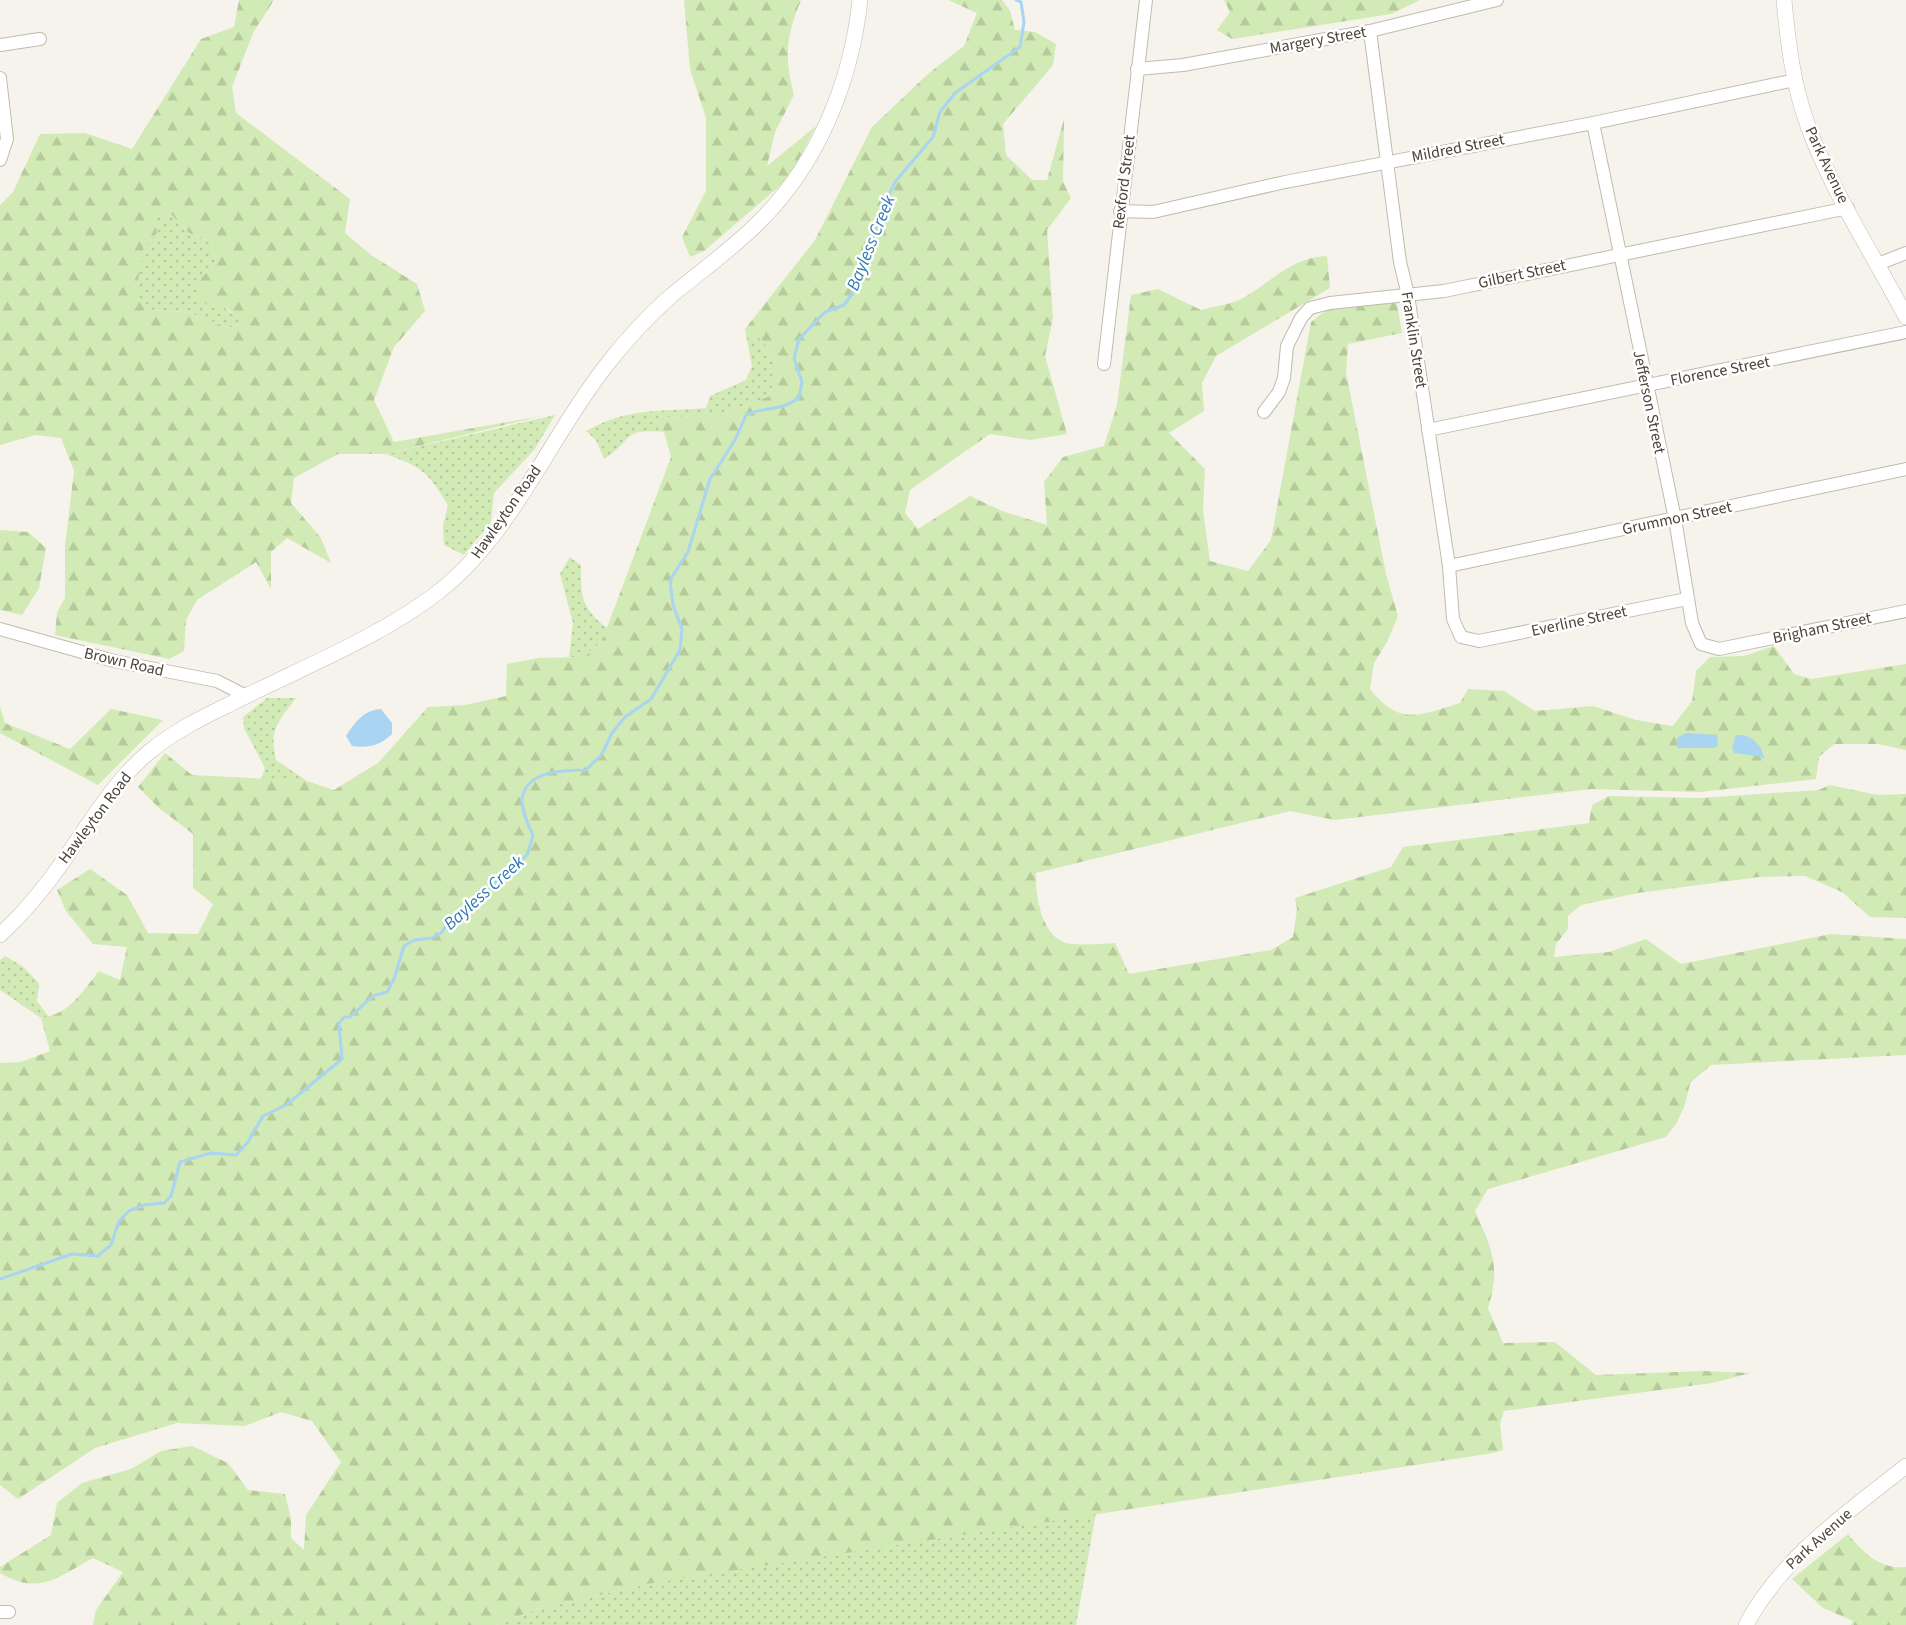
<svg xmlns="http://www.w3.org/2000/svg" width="1906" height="1625" font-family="'Source Sans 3',sans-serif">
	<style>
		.grass { fill: url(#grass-dots) }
		.forest { fill: url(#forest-firs); fill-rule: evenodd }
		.water { fill: #a9d4f2 }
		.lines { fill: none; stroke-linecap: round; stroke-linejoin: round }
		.stream { stroke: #a9d4f2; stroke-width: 3 }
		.minor-casing { stroke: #c2bbae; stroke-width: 14 }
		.tertiary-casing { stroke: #c2bbae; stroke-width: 16 }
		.minor { stroke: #fff; stroke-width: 12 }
		.tertiary { stroke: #fff; stroke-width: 15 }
		.labels { text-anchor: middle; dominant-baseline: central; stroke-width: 5; stroke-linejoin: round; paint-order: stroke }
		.street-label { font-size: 16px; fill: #4b4439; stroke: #fff }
		.water-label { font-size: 18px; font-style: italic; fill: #2e7ab2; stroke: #fff }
	</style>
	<defs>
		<pattern id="grass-dots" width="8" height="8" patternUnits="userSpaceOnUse" patternTransform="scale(1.5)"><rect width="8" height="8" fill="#d2eab5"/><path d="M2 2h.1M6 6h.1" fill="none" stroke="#b6ca9c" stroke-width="1.8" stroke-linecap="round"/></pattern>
		<pattern id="forest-firs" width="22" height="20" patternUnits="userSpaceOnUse" patternTransform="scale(1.5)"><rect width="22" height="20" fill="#d2eab5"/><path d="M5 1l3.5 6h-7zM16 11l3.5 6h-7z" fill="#b6ca9c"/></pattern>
	</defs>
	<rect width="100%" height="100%" fill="#f6f3ec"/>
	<g class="grass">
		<path d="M 170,213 L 189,233 L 209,240 L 216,261 L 195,286 L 244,322 L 229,328 C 215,323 199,315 183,312 C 162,309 152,316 134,298 L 144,247 L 157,233 L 153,219 Z"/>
		<path d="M 745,329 L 762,340 L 777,364 L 770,396 L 719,416 L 661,417 L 666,432 C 620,428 635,439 604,459 L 596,440 L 586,431 C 630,407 659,412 706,408 L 710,396 L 746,380 L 752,366 Z"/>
		<path d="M 555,415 L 534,450 L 494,493 L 491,522 L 464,555 L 444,545 L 443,526 L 448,505 C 427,471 423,468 386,454 Z"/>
		<path d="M 570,557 L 581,565 C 580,595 582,609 607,628 L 602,641 L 584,657 L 569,657 L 573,623 L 560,574 Z"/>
		<path d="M 267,698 L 296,698 C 278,722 269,729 276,760 L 307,781 L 261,779 L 265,768 L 244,728 L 243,717 Z"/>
		<polygon points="5,956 22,966 39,983 37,1001 49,1017 41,1018 0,990 0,960"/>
		<polygon points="1096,1513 1076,1625 496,1625 534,1610 652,1583"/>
	</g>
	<g class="forest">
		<path d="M 239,0 L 274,0 L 253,33 L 232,87 L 236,113 L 350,199 L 345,233 L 371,255 L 417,284 L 425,311 L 394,347 L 374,400 L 394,442 L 542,416 L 386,454 L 338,454 L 294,478 L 291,503 L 321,538 L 331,563 L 287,538 L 271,552 L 271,589 L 256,562 L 197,600 L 186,620 L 184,651 L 169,659 L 55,635 L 57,612 L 65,598 L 65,546 L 74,471 L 61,438 L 35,435 L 0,445 L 0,205 L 13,192 L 40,134 L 85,133 L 132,149 L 201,39 L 234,27 ZM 170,213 L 189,233 L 209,240 L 216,261 L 195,286 L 201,302 L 228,309 L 243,322 L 229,328 C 215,323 199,315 183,312 C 162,309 152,316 135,298 L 144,247 L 157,233 L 154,219 Z"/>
		<path d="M 684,0 L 801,0 C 786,36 784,58 794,95 L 775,132 L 767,166 L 816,126 L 789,178 L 704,251 L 690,257 L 682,237 L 706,191 L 706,118 L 690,69 Z"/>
		<path d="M 948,0 L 1002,0 L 1010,11 L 1015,30 L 1035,32 L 1056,44 L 1053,65 L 1003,124 L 1006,155 L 1032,180 L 1047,180 L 1064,119 L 1063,182 L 1071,198 L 1047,230 L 1053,318 L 1045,356 L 1067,434 L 1030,440 L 990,434 L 910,490 L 905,513 L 918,529 L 970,496 L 1002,511 L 1047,525 L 1044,482 L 1063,457 L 1104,446 L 1117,405 L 1131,295 L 1158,289 L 1201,310 C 1215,306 1233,304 1245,297 C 1275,279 1291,258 1327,256 L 1330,288 L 1216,356 L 1202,383 L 1204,411 L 1169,433 L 1205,469 L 1203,511 L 1210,561 L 1248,571 L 1271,540 L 1311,322 L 1328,309 L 1396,299 L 1402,333 L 1348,344 L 1346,372 L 1386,574 L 1398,616 L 1387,642 L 1374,663 L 1370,689 C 1400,727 1421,715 1460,703 L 1468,689 L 1504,691 L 1535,711 L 1593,706 L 1636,720 L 1673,726 L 1692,701 L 1696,671 L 1710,657 L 1744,656 L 1774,646 L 1794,674 L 1811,679 L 1906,664 L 1906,750 L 1878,744 L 1834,744 L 1819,757 L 1816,779 L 1700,792 L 1591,789 L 1335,820 L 1290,811 L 1036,873 C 1035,896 1042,941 1071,944 C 1085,945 1101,944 1115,943 L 1129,974 L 1271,950 L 1293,937 L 1297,909 L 1295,898 L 1391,867 L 1403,847 L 1589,823 L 1592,805 L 1609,796 L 1700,798 L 1819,790 L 1829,785 L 1878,795 L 1906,794 L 1906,918 L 1870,917 L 1842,892 L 1805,876 L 1759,877 L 1638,893 L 1581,905 L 1568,916 L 1568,929 L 1556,944 L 1554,957 L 1609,952 L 1646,939 L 1681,964 L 1831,934 L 1906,939 L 1906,1055 L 1711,1065 L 1690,1083 L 1685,1105 L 1676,1124 L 1666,1137 L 1488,1189 L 1475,1211 C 1492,1249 1501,1267 1488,1308 L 1503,1343 L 1555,1342 L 1596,1375 L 1702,1371 L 1751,1373 L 1712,1383 L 1504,1411 L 1500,1424 L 1503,1450 L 1493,1453 L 652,1583 L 534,1610 L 496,1625 L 93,1625 L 96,1610 L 123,1572 L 93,1558 C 58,1577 39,1596 0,1573 L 0,1567 L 51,1535 L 57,1503 L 82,1483 L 131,1469 L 161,1451 L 192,1446 L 228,1463 L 248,1490 L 285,1494 L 291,1518 L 291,1538 L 304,1550 L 306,1515 L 341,1462 L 312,1421 L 281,1412 L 245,1426 L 177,1423 L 95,1448 L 18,1499 L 0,1485 L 0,1063 L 21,1062 L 50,1051 L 41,1018 C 70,1014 81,993 99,971 L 120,980 L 127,947 L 93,944 L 66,911 L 57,890 L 90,869 L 127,895 L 148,933 L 198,934 L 213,904 L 193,888 L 193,834 L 159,808 L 138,787 L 165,753 L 192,775 L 307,781 L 334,790 L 378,763 L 428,707 L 465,705 L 506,696 L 507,664 L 538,658 L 584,657 L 602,641 L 671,457 L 660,417 L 719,416 L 770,396 L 777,364 L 762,340 L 745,329 L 815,240 L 872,127 L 929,73 L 964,46 L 977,13 Z"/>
		<polygon points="1224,0 1420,0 1391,14 1232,39 1217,30 1230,12"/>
		<polygon points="0,530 28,532 46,548 39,588 22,615 0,610"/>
		<polygon points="0,707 5,723 70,749 111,709 163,720 98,785 0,733"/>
		<path d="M 1848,1534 C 1862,1552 1881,1570 1906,1567 L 1906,1625 L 1851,1625 L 1853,1621 L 1823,1608 L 1792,1579 Z"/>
	</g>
	<g class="water">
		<path d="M 381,709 L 392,723 L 392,734 C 379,746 369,748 352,746 L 346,736 C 354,723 365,709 381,709 Z"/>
		<polygon points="1686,733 1717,735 1718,745 1715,748 1677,748 1677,738"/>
		<path d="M 1736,735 C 1752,734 1762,745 1764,759 L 1758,756 L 1734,753 L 1732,747 Z"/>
	</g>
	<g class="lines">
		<path class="stream" d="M 0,1279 L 72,1254 L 98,1256 L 111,1245 L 119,1221 L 129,1211 L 144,1205 L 164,1203 L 171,1196 L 180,1162 L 211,1153 L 236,1155 L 248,1142 L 263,1116 L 286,1105 L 342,1059 L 339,1024 L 344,1017 L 350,1017 L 373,996 L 387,992 L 394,979 L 404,946 L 414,940 L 432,938 L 441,933 L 456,913 L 473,908 L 495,883 L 527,855 L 533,836 C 529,825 521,811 522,799 C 526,770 565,770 586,770 L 602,754 L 612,733 L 625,717 L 651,699 L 680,650 L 682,629 L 673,605 L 670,580 L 688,552 L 710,479 L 735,440 L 746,415 C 766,406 779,412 799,398 L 802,382 L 794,358 L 799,339 L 825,312 L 844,305 L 852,294 L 869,253 L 883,207 L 895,182 L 933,137 L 940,112 L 955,93 L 1020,47 L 1024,22 L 1021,2 L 1016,0"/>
		<defs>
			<g id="minor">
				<polyline points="1370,31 1400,262 1408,295 1449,566 1453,619 1461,637 1479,641 1687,599"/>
				<polyline points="0,45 40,39"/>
				<polyline points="1137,69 1183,65 1370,31 1497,0"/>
				<polyline points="0,78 7,139 0,160"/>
				<polyline points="1593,123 1675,519 1692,623 1701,644 1719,649 1906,611"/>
				<polyline points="1120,211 1153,212 1285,182 1593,123 1795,80"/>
				<polyline points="1878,264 1906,253"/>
				<polyline points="1104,364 1146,0"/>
				<polyline points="1264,412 1279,392 1284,378 1287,346 1301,318 1310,308 1330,303 1444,291 1848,208"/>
				<polyline points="1428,430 1906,332"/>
				<polyline points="1449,566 1906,469"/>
				<polyline points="0,629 114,661 217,681 246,696"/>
				<polyline points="0,1612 9,1612"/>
			</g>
			<g id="tertiary">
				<path d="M 1784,0 C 1788,43 1793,85 1808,126 C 1832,192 1873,254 1906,317"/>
				<path d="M 0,935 C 24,913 46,886 64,860 C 90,823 114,781 149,752 C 173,732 201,718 228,705 C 296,670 377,639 437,593 C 512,535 548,440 605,367 C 625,341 648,316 672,295 C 701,271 732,249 758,223 C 818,164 851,83 860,0"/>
				<path d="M 1746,1625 C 1782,1557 1847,1513 1906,1466"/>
			</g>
		</defs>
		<use href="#minor" class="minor-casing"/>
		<use href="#tertiary" class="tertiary-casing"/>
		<use href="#minor" class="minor"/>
		<use href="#tertiary" class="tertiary"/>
	</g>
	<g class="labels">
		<g class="street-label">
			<text transform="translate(1318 40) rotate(-10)">Margery Street</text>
			<text transform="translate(1458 148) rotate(-11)">Mildred Street</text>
			<text transform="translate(1827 165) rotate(65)">Park Avenue</text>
			<text transform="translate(1124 182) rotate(-83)">Rexford Street</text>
			<text transform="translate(1522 274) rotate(-12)">Gilbert Street</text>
			<text transform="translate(1414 340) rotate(81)">Franklin Street</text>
			<text transform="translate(1720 371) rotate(-11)">Florence Street</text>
			<text transform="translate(1649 402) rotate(78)">Jefferson Street</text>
			<text transform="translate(506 512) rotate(-55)">Hawleyton Road</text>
			<text transform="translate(1677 518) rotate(-12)">Grummon Street</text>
			<text transform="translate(1579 621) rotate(-12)">Everline Street</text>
			<text transform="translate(1822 628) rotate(-12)">Brigham Street</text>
			<text transform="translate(124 662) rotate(13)">Brown Road</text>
			<text transform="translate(95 818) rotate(-53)">Hawleyton Road</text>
			<text transform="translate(1819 1539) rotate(-42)">Park Avenue</text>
		</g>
		<g class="water-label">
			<text transform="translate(871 243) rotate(-68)">Bayless Creek</text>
			<text transform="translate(484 893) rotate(-42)">Bayless Creek</text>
		</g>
	</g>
</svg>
